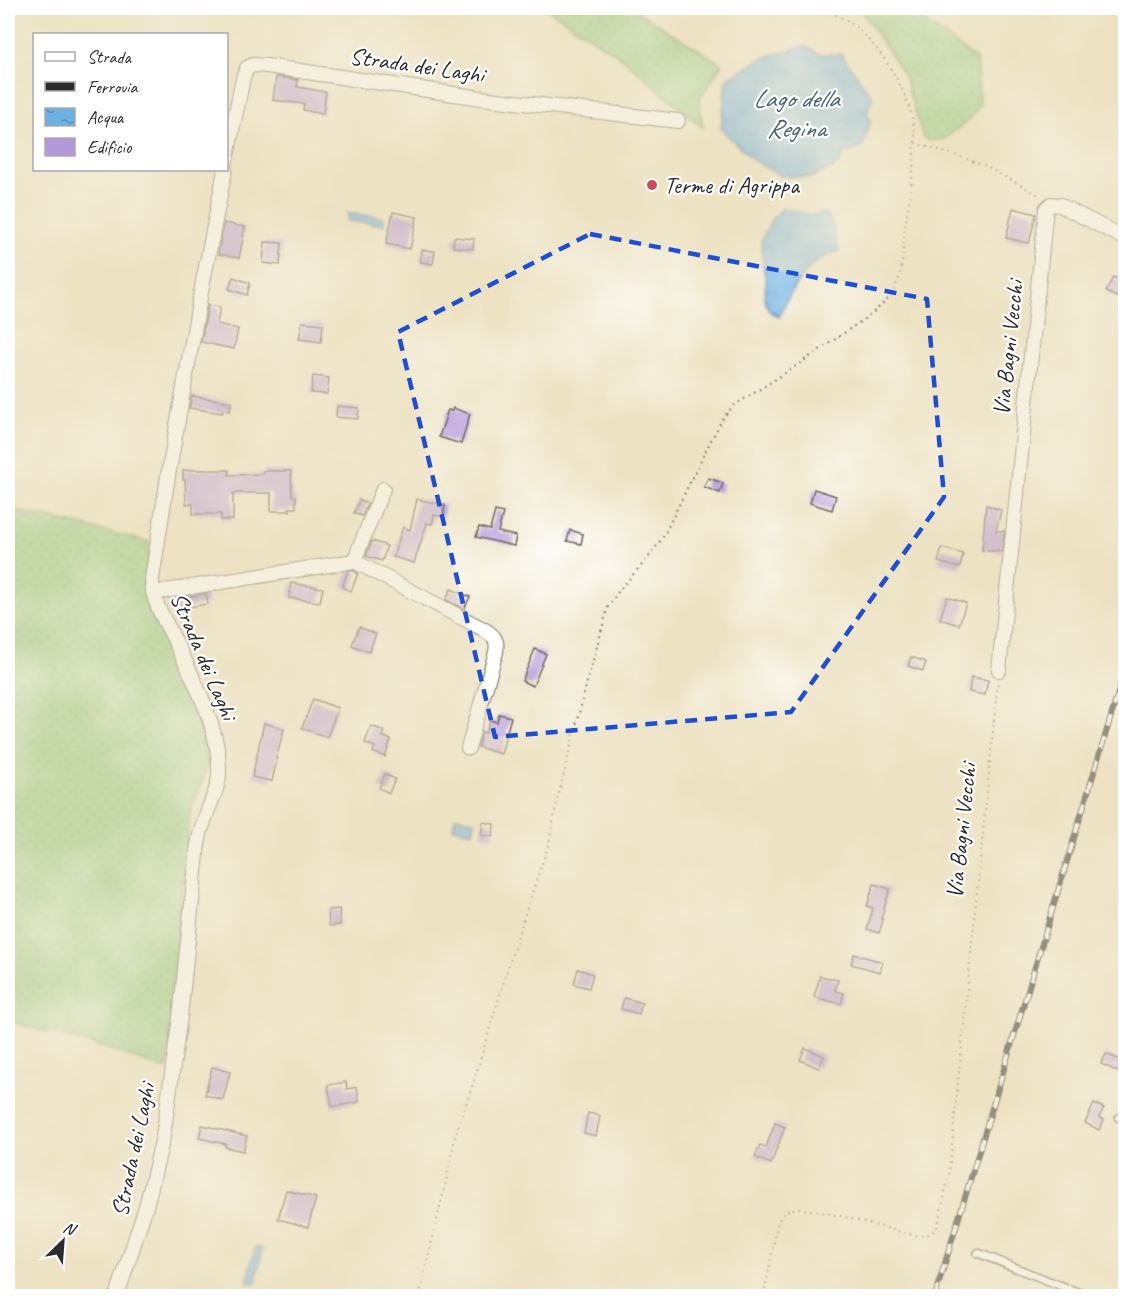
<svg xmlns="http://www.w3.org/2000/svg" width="1133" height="1304" font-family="Caveat,sans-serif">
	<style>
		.grass { fill: url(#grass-dots); stroke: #5e7c57; stroke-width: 1.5 }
		.water { fill: url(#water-ripples); stroke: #4c6e86; stroke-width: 1.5 }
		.building { fill: #b598db }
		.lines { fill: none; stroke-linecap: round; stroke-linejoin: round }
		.lane-casing { stroke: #6f6b60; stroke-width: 10 }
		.street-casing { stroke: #6f6b60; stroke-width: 16 }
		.path { stroke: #6f6b60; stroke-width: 2; stroke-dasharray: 1.5 4.5; stroke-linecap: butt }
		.lane { stroke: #fff; stroke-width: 7 }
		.street { stroke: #fff; stroke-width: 14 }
		.rail-casing { stroke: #2b2b2b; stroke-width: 6 }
		.rail { stroke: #fff; stroke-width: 4; stroke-dasharray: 11; stroke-linecap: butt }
		.marked { fill: none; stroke: #1d4ed8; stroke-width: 4.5; stroke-dasharray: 12 8; stroke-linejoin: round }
		.poi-dot { fill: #d1495b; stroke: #fff; stroke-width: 2 }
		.labels { text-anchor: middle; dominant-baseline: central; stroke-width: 4.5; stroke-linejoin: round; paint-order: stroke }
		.street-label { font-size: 24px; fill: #2b2b2b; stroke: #fff }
		.poi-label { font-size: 24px; fill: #2b2b2b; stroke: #fff; text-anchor: start }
		.water-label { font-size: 26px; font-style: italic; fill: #456174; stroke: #fff }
	</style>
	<defs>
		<pattern id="grass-dots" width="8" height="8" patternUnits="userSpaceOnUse" patternTransform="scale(1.5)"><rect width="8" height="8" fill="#91ce83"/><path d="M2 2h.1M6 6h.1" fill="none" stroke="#7db171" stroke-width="1.8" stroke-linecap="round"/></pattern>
		<pattern id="water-ripples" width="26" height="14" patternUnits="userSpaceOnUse" patternTransform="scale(1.5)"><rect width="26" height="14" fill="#6cb1e2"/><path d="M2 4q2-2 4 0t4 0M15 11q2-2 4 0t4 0" fill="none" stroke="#5990b7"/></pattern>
	</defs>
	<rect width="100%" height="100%" fill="#fff"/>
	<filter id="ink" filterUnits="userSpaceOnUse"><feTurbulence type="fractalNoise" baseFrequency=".0167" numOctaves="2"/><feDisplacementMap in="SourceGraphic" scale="12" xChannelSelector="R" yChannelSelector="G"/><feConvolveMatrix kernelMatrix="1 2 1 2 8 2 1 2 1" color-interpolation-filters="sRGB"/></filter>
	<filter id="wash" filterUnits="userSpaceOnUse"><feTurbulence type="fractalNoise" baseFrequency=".008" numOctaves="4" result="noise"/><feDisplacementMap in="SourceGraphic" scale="24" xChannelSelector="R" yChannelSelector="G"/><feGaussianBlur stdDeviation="1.35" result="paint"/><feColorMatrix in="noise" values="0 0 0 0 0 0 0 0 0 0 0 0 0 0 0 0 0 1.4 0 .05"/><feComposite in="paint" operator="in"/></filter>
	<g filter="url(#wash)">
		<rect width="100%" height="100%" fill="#ede2c2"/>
		<g class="grass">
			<polygon points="546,8 632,8 722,64 699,100 703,128 625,60"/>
			<polygon points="854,8 907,8 976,59 980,105 970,119 944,139 928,141 923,137 904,75 861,10"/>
			<polygon points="8,508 150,542 147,589 151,609 171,643 195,701 207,742 208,759 205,775 190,811 167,1070 102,1047 8,1021"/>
		</g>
		<g class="water">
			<polygon points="805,46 819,54 841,54 873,97 867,113 871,122 862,148 843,154 839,165 813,177 781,176 754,161 721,129 726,79 764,57"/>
			<path d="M 783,208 L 813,215 L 825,212 L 831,222 L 839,251 C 808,259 791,289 779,317 L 770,312 L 764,298 L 766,282 L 763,264 L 761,242 L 771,220 Z"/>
			<polygon points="348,213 384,218 384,225 347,221"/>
			<polygon points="455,817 475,821 473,832 453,828"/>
			<polygon points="255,1247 263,1249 255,1284 247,1283"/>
		</g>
		<g id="blocks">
			<g class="building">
				<polygon points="276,77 298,80 297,87 326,92 323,114 303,110 304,104 273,100"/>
				<polygon points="1013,208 1036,214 1029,243 1006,238"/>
				<polygon points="393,212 417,217 410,249 386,244"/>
				<polygon points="224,223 245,227 239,258 218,254"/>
				<polygon points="454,237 474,239 473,249 453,247"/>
				<polygon points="265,242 282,243 280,265 263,263"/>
				<polygon points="422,250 435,251 433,264 420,262"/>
				<polygon points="233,277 250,283 247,295 229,289"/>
				<polygon points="1113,277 1124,281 1117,297 1106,292"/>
				<polygon points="208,305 220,307 217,324 238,329 234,349 201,342"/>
				<polygon points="302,322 323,324 321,342 299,339"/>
				<polygon points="313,376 329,378 327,394 311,393"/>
				<polygon points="192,396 231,402 230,411 223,410 222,413 189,408"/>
				<polygon points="337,406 359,408 358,419 336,417"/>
				<polygon points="453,408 470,414 461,444 439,437 448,410 452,411"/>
				<polygon points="183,470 229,470 229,475 263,474 263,471 291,471 292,496 296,496 296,508 289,508 290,511 271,511 271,493 233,493 233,520 221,520 221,514 193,514 193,504 186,504 185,480 183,480"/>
				<polygon points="708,478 723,483 720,493 704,487"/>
				<polygon points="814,489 836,496 832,510 810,503"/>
				<polygon points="417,499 445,505 443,517 434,515 432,524 427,523 414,563 393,557 403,527 410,530"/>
				<polygon points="359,500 368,503 362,516 354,513"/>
				<polygon points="986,505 1001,510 996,531 1004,531 1002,552 982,550"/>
				<polygon points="495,511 503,513 498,532 516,536 514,546 476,537 479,527 490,530"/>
				<polygon points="570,530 583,534 581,544 567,541"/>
				<polygon points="372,541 387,546 382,561 366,556"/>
				<polygon points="942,548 963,554 960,568 938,562"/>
				<polygon points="352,570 358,573 351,591 342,587 348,571"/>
				<polygon points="291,583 323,588 320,602 289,598"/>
				<polygon points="451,589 470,597 464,609 446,600"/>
				<polygon points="206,594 208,604 182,608 180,598"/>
				<polygon points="947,597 966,603 959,625 940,619"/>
				<polygon points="359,627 376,634 369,652 352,645"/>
				<polygon points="535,649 546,654 533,686 522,681"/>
				<polygon points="911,657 926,662 923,671 908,666"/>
				<polygon points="971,677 988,680 985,695 969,692"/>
				<polygon points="313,699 338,708 327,737 302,728"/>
				<polygon points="499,714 511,717 501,754 478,747 482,732 486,733 490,720 497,722"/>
				<polygon points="264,723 284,729 276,759 277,759 272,781 252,777"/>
				<polygon points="371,726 384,731 382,736 391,740 385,757 373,752 375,747 365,743"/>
				<polygon points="385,774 395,779 389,793 379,788"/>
				<polygon points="483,822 494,824 493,837 481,835"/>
				<polygon points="874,884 890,889 881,919 883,920 879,933 867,929 873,908 867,906"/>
				<polygon points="339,909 340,925 329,926 328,910"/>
				<polygon points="854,954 883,962 880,972 851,964"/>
				<polygon points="578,969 593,974 589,988 574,984"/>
				<polygon points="820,976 838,980 835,991 844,993 841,1004 814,997"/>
				<polygon points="624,998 642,1003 639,1014 621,1009"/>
				<polygon points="805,1048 824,1056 819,1068 800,1060"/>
				<polygon points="1106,1054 1125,1062 1125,1075 1101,1064"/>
				<polygon points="212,1067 230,1072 223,1100 205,1095"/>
				<polygon points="346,1082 347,1089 357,1087 359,1102 332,1107 328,1085"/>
				<polygon points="1094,1104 1104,1108 1099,1117 1104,1120 1099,1130 1085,1123"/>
				<polygon points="588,1113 600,1116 596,1136 584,1133"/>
				<polygon points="775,1123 785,1127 771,1164 755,1157 760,1145 766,1147"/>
				<polygon points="202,1125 247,1136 243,1151 225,1147 226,1144 199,1138"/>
				<polygon points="286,1190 316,1198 308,1227 278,1219"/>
			</g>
		</g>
	</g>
	<g filter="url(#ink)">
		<use href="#blocks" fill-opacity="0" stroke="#6f6b60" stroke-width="1.5"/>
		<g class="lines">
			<defs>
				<g id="lane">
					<polyline points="1119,1118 1126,1121"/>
					<polyline points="978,1253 1087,1296"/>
				</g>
				<g id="street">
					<polyline points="226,161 243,78 247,68 253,65 267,66 481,98 678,121"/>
					<polyline points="354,561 383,489"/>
					<path d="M 153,593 L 354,561 L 485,630 C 495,636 498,641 496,652 L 468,748"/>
					<polyline points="999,670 1046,209 1051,204 1060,205 1126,239"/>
					<path d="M 117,1296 L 147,1203 L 163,1137 L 180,1017 L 198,844 C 200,834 203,823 207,813 C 211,800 219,788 219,774 C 221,733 194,679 176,643 C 166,622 152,603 152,579 L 168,476 L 201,292 L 225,170"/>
				</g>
			</defs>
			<use href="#lane" class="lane-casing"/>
			<use href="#street" class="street-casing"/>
			<g class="path">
				<polyline points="915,143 958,156 985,166 1041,196"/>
				<path d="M 419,1296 L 445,1186 L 456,1133 L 473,1084 L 518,935 L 549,843 L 558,797 L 587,682 L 608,607 L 620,589 L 648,558 L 663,537 L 712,438 L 723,418 L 733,406 C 772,382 810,357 847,331 C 862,320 881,309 892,293 C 905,273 902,249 905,227 C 909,203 913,179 914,155 C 914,148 916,139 915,132 C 909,91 884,51 852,24 C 843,17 830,13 820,8"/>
				<path d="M 764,1296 L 777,1226 L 779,1220 L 786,1211 L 796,1208 L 810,1210 L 841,1216 L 912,1235 C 924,1236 932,1236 938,1225 L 949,1174 L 998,681"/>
			</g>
			<use href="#lane" class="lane"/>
			<use href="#street" class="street"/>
			<defs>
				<polyline id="rail" points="935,1296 1126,667"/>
			</defs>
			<use href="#rail" class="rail-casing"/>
			<use href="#rail" class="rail"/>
		</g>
	</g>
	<path d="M0 0H1133V1304H0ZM 590,234 L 927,299 L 944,497 L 791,712 L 495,737 L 398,332 Z" fill="#ede2c2" fill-opacity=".55" fill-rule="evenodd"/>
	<path class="marked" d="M 590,234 L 927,299 L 944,497 L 791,712 L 495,737 L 398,332 Z"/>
	<circle class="poi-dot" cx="652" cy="185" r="6"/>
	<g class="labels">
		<g class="street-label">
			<text transform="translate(417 65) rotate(8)">Strada dei Laghi</text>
			<text transform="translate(1008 348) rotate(-84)">Via Bagni Vecchi</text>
			<text transform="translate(204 656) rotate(67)">Strada dei Laghi</text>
			<text transform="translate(961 831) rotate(-84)">Via Bagni Vecchi</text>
			<text transform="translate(133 1150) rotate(-78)">Strada dei Laghi</text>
		</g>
		<g class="poi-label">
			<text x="664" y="185">Terme di Agrippa</text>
		</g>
		<g class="water-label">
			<text x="796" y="98">Lago della<tspan x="796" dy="30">Regina</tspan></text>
		</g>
	</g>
	<rect width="1133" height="1304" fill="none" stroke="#fff" stroke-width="30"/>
	<rect x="33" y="33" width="195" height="138" fill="#ffffff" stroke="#aaaaaa" stroke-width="1.5"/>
	<rect x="45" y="52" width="30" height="9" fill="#ffffff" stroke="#aaaaaa" stroke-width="1.5"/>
	<text x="87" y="63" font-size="18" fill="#2b2b2b">Strada</text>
	<rect x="45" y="82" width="30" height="9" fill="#2b2b2b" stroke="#aaaaaa" stroke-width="1.5"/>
	<text x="87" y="93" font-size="18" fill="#2b2b2b">Ferrovia</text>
	<rect x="45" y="108" width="30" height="18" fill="url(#water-ripples)" stroke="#aaaaaa" stroke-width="1.5"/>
	<text x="87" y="123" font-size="18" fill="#2b2b2b">Acqua</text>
	<rect x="45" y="138" width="30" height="18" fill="#b598db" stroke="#aaaaaa" stroke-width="1.5"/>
	<text x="87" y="153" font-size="18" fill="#2b2b2b">Edificio</text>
	<g transform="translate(63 1241) rotate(25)" stroke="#ffffff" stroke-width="4.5" paint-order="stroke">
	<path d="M0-4.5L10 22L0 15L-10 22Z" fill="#2b2b2b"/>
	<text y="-9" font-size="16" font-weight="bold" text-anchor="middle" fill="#2b2b2b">N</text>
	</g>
</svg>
